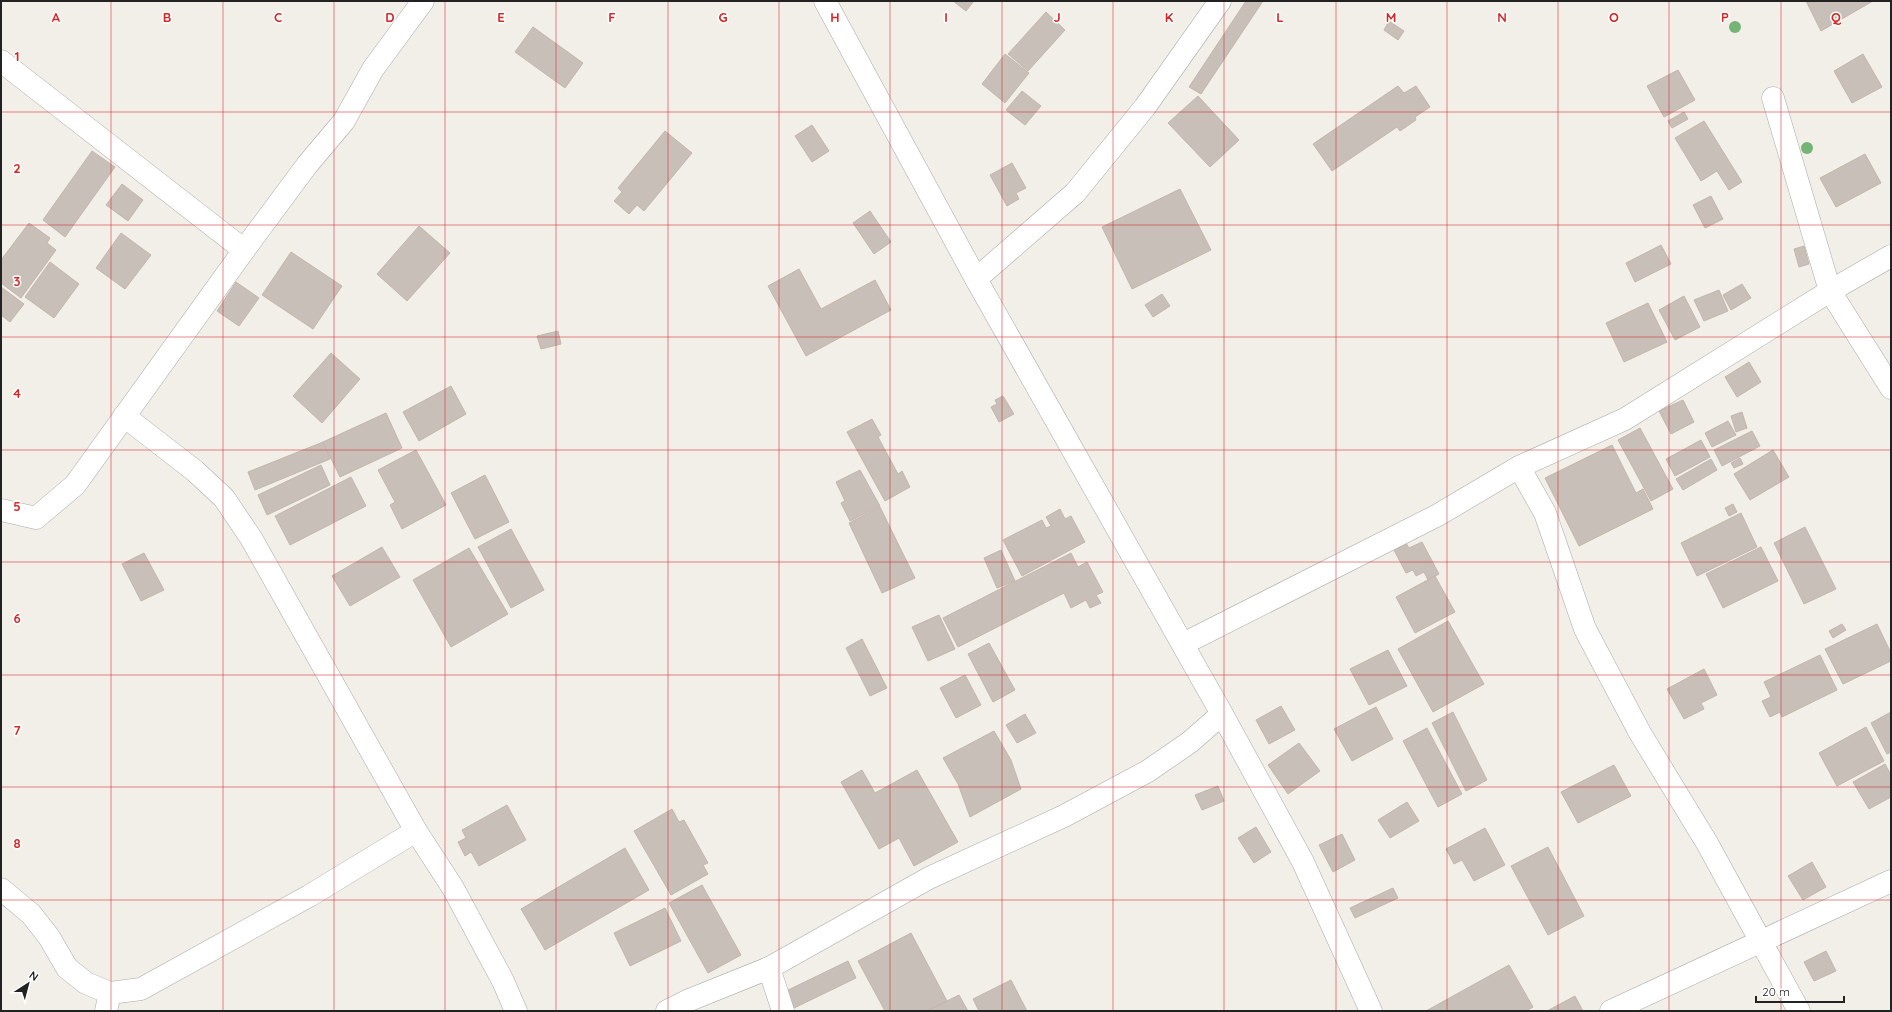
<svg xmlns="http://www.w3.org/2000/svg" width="1892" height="1012" font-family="Quicksand,sans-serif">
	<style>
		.building { fill: #c7bfb8; stroke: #c4b6ab }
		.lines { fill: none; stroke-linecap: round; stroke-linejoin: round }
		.minor-casing { stroke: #a9a9a9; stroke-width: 23 }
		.minor { stroke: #fff; stroke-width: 22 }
		.tree { fill: #74b475 }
		.grid { fill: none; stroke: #d62828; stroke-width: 1; stroke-opacity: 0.55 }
		.grid-label { font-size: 13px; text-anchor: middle; font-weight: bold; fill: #d62828; stroke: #fff; stroke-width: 3; stroke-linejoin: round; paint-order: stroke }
	</style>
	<rect width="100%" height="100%" fill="#f2efe9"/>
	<g class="building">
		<polygon points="953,1 974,1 966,11"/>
		<polygon points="1246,1 1263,1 1201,94 1189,87"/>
		<polygon points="1806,1 1873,1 1821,31"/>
		<polygon points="1046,12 1065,30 1028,71 1008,54"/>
		<polygon points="1389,21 1404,31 1398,40 1384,30"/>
		<polygon points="533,27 583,63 565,88 515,52"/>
		<polygon points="1005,54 1029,73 1005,103 982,84"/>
		<polygon points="1863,54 1882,87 1852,103 1834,71"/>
		<polygon points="1678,70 1695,100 1664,117 1647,86"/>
		<polygon points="1398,86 1404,93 1416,86 1430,107 1415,117 1416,120 1400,131 1397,127 1332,171 1313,144"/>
		<polygon points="1022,91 1041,106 1025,125 1006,110"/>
		<polygon points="1198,96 1239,140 1210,167 1168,123"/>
		<polygon points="1684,112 1688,119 1672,128 1668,121"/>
		<polygon points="1704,121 1742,182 1729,190 1717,171 1701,181 1675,138"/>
		<polygon points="812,125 829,151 812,162 795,136"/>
		<polygon points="665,131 692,153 644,211 637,205 629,214 614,201 622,192 618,188"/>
		<polygon points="92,151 115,167 65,237 43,220"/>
		<polygon points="1865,154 1881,183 1836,207 1820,178"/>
		<polygon points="1012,163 1026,188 1016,193 1019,199 1007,206 990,175"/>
		<polygon points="122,184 143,200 128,221 106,205"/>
		<polygon points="1180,189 1211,250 1132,289 1102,227"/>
		<polygon points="1711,196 1723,219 1705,228 1693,205"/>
		<polygon points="870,211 891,242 874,254 853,223"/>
		<polygon points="29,223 50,238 47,243 56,250 21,298 1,283 1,260"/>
		<polygon points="419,226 450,253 407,301 377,274"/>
		<polygon points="121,233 151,255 125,289 96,268"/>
		<polygon points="1661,245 1671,264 1635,282 1626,263"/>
		<polygon points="1804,246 1809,264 1799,267 1794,249"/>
		<polygon points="291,252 342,286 313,329 262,295"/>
		<polygon points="50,262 79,284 54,318 25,297"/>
		<polygon points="799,269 821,309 875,280 891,310 806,356 768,286"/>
		<polygon points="236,282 259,298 239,326 217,311"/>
		<polygon points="1742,284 1751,298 1731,310 1723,295"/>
		<polygon points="1,287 24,304 10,322 1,315"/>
		<polygon points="1719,290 1728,311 1704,321 1694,300"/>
		<polygon points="1162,294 1170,306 1153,317 1145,305"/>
		<polygon points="1684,296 1700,327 1675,340 1659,310"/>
		<polygon points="1648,303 1667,342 1624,362 1606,323"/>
		<polygon points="558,331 561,344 541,349 537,336"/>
		<polygon points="331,353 360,379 322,423 293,396"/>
		<polygon points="1749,362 1761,382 1737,397 1725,377"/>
		<polygon points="451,386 466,414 419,441 403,412"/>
		<polygon points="1003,396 1014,414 999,422 991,407 997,404 995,400"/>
		<polygon points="1683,400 1694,422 1671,434 1659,411"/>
		<polygon points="1742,412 1747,428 1736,432 1731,416"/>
		<polygon points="386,413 402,448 340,477 323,442"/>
		<polygon points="872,419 881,435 878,437 898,474 902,471 910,487 885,501 847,432"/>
		<polygon points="1728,421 1736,435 1712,447 1705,433"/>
		<polygon points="1640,428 1673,489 1651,501 1618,440"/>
		<polygon points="1752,431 1760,446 1722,466 1714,450"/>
		<polygon points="1701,440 1710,457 1675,476 1666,459"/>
		<polygon points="323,442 330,459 255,490 248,472"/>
		<polygon points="1612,445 1636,493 1643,489 1653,509 1579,546 1545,478"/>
		<polygon points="416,450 446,505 402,529 390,505 395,502 378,470"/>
		<polygon points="1773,450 1789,477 1750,500 1734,474"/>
		<polygon points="1740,458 1743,464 1734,468 1731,463"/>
		<polygon points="1711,459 1717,470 1683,490 1676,479"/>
		<polygon points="321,465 330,485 267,515 258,495"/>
		<polygon points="860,470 880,506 850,521 841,503 845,501 836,482"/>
		<polygon points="485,475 509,522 475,539 451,493"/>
		<polygon points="351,477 366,506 290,545 275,516"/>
		<polygon points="1733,504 1737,512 1729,516 1725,508"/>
		<polygon points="880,507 915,578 882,593 849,523"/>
		<polygon points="1060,509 1065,519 1071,516 1085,542 1022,576 1003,540 1042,520 1046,528 1051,526 1046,517"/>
		<polygon points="1741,513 1757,547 1697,576 1681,543"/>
		<polygon points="1805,527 1836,589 1804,604 1774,543"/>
		<polygon points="511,529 544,590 511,608 478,547"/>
		<polygon points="1422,542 1439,574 1428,580 1424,572 1416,576 1413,570 1406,573 1394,550 1406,543 1409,548"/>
		<polygon points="382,547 400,577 350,606 332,576"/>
		<polygon points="1761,547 1778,581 1723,608 1706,574"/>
		<polygon points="469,548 508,614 451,647 413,580"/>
		<polygon points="1001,550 1015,581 997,588 984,558"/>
		<polygon points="144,553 164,590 141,601 122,564"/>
		<polygon points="1071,553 1078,567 1087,562 1103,592 1096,595 1101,603 1090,608 1086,600 1071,608 1064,593 958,647 943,618"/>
		<polygon points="1435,576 1455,612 1415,633 1396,597"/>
		<polygon points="939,615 955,649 928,661 912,627"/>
		<polygon points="1448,621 1484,684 1433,712 1398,649"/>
		<polygon points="1842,624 1846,630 1833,638 1829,631"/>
		<polygon points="1877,624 1891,653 1891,661 1843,684 1825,649"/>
		<polygon points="862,639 887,688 870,696 846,648"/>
		<polygon points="989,643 1015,690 993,702 968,654"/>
		<polygon points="1388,650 1407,686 1369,705 1350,669"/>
		<polygon points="1820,655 1837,690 1782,717 1780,712 1770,717 1762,701 1771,697 1764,682"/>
		<polygon points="1704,669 1717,695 1701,703 1704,709 1684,719 1667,689"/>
		<polygon points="965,675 981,705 956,718 940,688"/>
		<polygon points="1281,706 1295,730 1269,744 1256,720"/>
		<polygon points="1376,707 1393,739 1352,761 1334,729"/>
		<polygon points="1453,712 1487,780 1466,791 1432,723"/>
		<polygon points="1891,712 1891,752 1887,754 1871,723"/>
		<polygon points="1025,714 1036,733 1017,743 1006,725"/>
		<polygon points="1866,727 1884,761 1837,786 1819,753"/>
		<polygon points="1427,728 1462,794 1438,807 1403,741"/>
		<polygon points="994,731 1011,760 1021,789 970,817 958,784 943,758"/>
		<polygon points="1299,743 1320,771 1288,794 1268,765"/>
		<polygon points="1885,764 1891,775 1891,797 1869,809 1853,782"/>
		<polygon points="1614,765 1631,796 1578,823 1561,792"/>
		<polygon points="862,770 875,793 917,770 958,842 914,866 899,838 879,849 841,782"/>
		<polygon points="1218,786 1224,801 1202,810 1195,795"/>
		<polygon points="1407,802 1419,821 1390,838 1378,820"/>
		<polygon points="507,805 526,840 479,866 471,852 465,856 458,842 466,838 462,830"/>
		<polygon points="672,809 679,822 684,820 708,863 703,865 708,874 671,895 634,831"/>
		<polygon points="1256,827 1271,852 1254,863 1238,838"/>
		<polygon points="1485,828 1505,865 1474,881 1462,860 1454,864 1446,849"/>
		<polygon points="1342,834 1355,860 1333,872 1319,845"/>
		<polygon points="1548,847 1584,916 1548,935 1511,866"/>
		<polygon points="625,848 649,890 545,950 521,909"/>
		<polygon points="1812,862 1826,887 1803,900 1788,876"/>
		<polygon points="702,885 741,955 708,973 669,903"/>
		<polygon points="1393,888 1398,898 1355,918 1350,908"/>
		<polygon points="665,908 681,941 630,966 614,933"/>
		<polygon points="911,933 947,1001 927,1011 885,1011 858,961"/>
		<polygon points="1826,951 1836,971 1814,981 1804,962"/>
		<polygon points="848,961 856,978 792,1009 784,992"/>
		<polygon points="1509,965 1533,1007 1526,1011 1426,1011"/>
		<polygon points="1011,980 1027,1011 979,1011 973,999"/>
		<polygon points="959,995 968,1011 927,1011"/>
		<polygon points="1575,996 1583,1011 1547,1011"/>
	</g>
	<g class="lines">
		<defs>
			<g id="minor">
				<polyline points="825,1 976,279 1222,714 1303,862 1371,1011"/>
				<polyline points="1,61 244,250"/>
				<polyline points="1773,98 1830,291 1891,388"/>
				<polyline points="976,279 1075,193 1145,107 1220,1"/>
				<polyline points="124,416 195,471 224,498 251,538 416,831 453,888 503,981 516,1011"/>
				<polyline points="1519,467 1545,513 1585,629 1640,733 1707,843 1799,1011"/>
				<polyline points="1,510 36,518 75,485 244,250 307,165 344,121 373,69 423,1"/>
				<polyline points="1183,644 1438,515 1519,467 1625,419 1830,291 1891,256"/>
				<polyline points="1,889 31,914 49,937 67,968 86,983 110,993 141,989 309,896 416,831"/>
				<polyline points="769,968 783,1011"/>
				<polyline points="106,1011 110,993"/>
				<polyline points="667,1011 687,1001 769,968 929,878 1064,816 1148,771 1190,742 1222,714"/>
				<polyline points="1611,1011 1891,881"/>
			</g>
		</defs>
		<use href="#minor" class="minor-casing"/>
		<use href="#minor" class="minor"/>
	</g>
	<g class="tree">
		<circle cx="1735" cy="27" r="6"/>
		<circle cx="1807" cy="148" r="6"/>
	</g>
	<path class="grid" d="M 111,1 L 111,1011M 223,1 L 223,1011M 334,1 L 334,1011M 445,1 L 445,1011M 556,1 L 556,1011M 668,1 L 668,1011M 779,1 L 779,1011M 890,1 L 890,1011M 1002,1 L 1002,1011M 1113,1 L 1113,1011M 1224,1 L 1224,1011M 1336,1 L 1336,1011M 1447,1 L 1447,1011M 1558,1 L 1558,1011M 1669,1 L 1669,1011M 1781,1 L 1781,1011M 1,112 L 1891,112M 1,225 L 1891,225M 1,337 L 1891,337M 1,450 L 1891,450M 1,562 L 1891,562M 1,675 L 1891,675M 1,787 L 1891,787M 1,900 L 1891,900"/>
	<g class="grid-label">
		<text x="56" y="22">A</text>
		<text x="167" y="22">B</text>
		<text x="278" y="22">C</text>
		<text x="390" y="22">D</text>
		<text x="501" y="22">E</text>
		<text x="612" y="22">F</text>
		<text x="723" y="22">G</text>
		<text x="835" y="22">H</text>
		<text x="946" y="22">I</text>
		<text x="1057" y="22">J</text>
		<text x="1169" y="22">K</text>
		<text x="1280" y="22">L</text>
		<text x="1391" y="22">M</text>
		<text x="1502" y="22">N</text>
		<text x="1614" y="22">O</text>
		<text x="1725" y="22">P</text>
		<text x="1836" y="22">Q</text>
		<text x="17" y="61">1</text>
		<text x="17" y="173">2</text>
		<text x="17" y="286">3</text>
		<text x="17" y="398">4</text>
		<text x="17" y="511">5</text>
		<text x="17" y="623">6</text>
		<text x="17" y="735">7</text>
		<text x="17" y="848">8</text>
	</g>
	<rect width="1892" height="1012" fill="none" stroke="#222222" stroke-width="4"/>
	<g transform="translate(28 984) rotate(36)" stroke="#ffffff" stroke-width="3" paint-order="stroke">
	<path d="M0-3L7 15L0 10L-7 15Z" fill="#222222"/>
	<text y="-6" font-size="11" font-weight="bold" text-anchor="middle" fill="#222222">N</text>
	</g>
	<path d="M1756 996v6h88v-6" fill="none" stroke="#222222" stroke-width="2"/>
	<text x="1762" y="996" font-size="12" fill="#222222" stroke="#ffffff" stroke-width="3" paint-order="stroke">20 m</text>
</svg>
